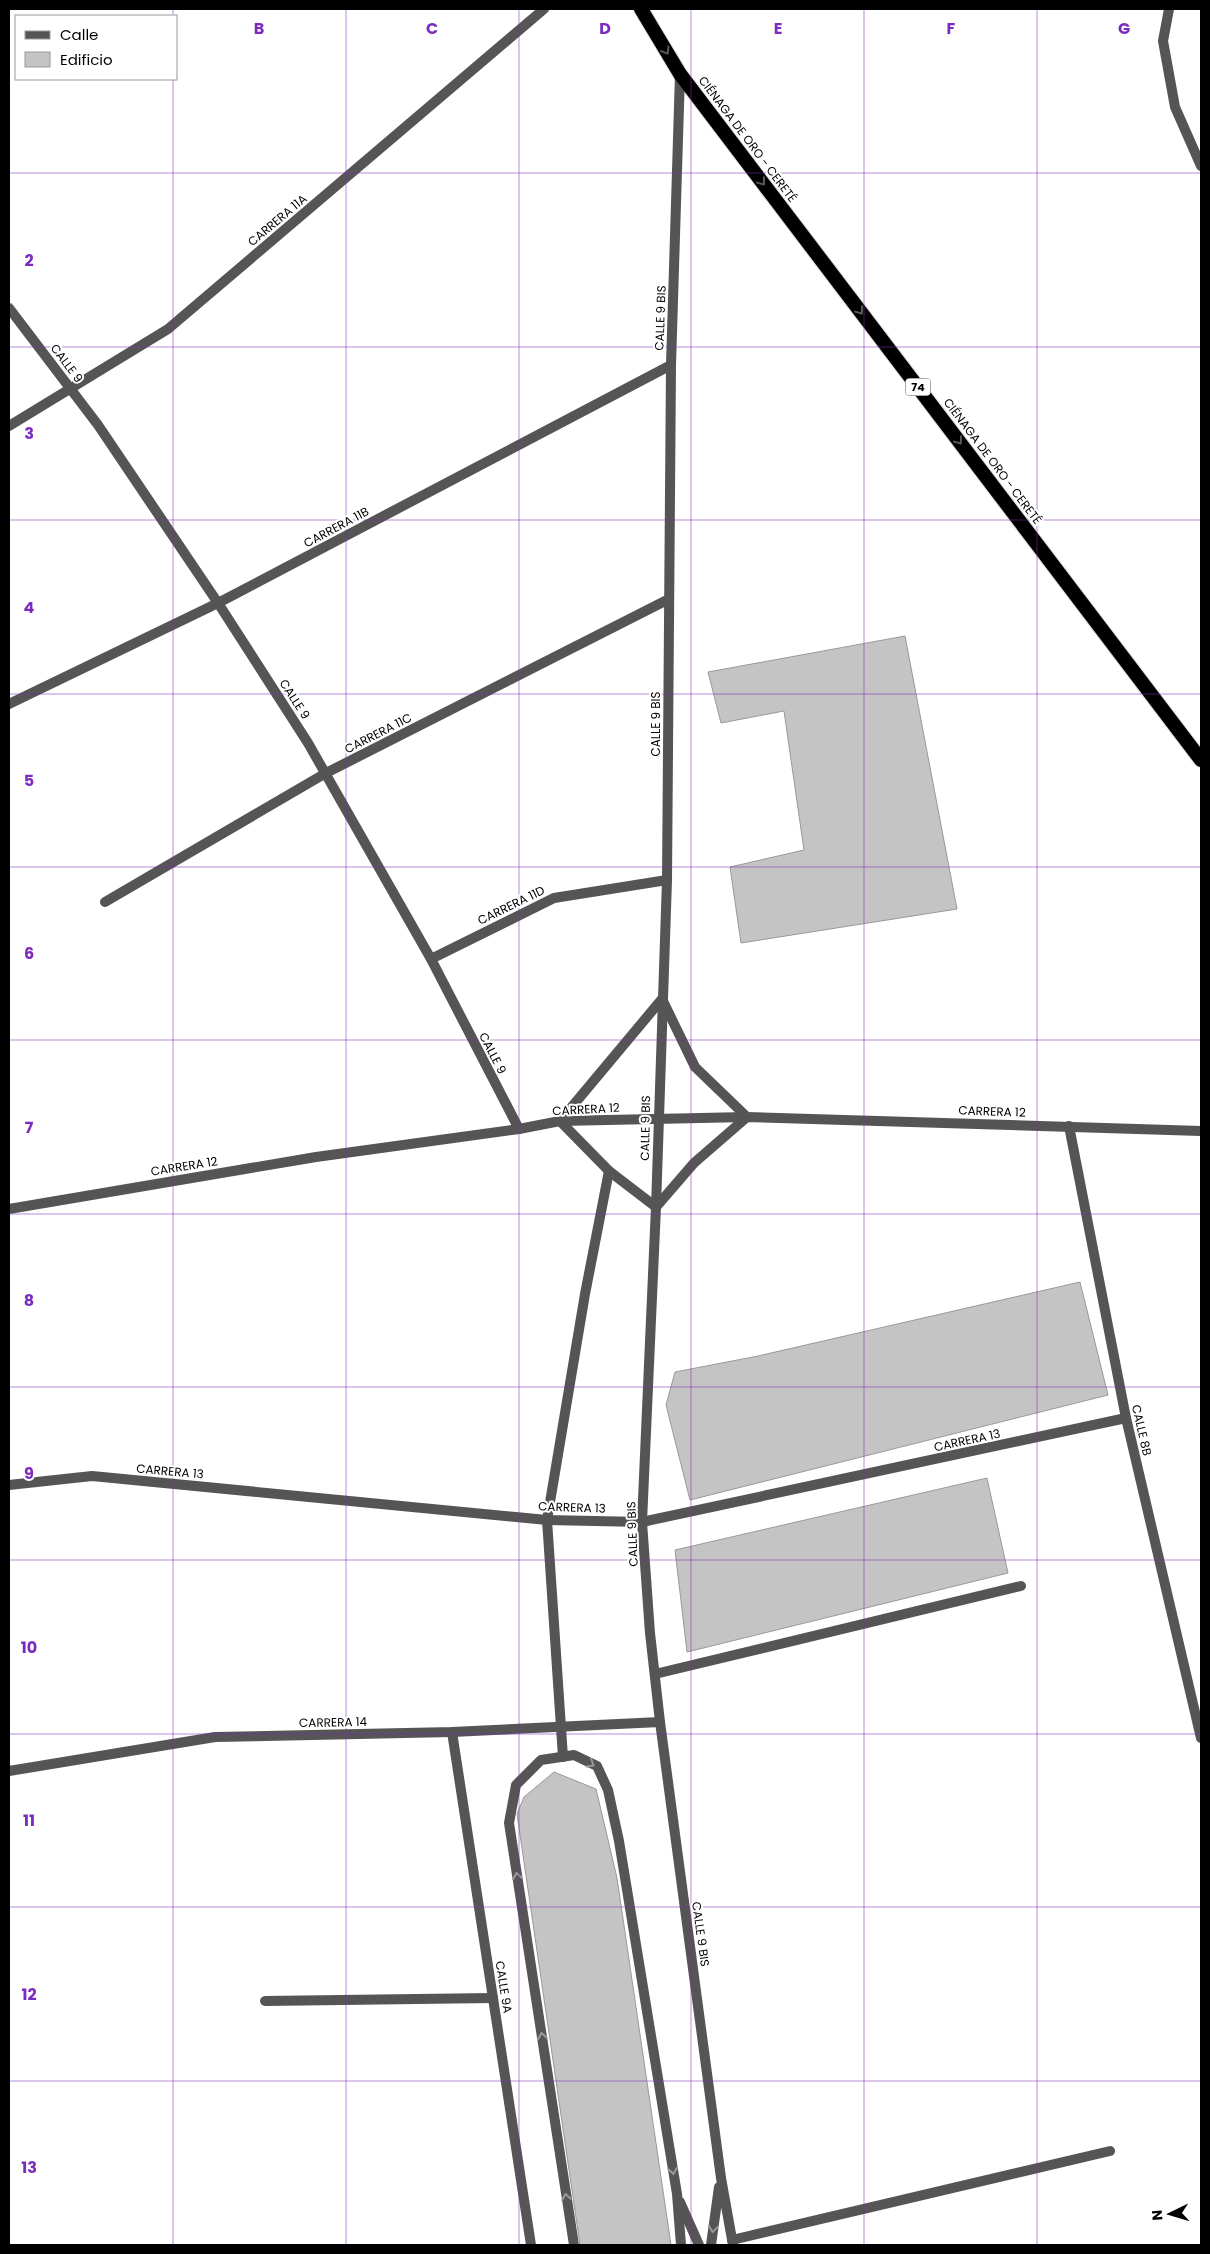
<svg xmlns="http://www.w3.org/2000/svg" width="1210" height="2254" font-family="Poppins,sans-serif">
	<style>
		.building { fill: #c4c4c4; stroke: #999 }
		.lines { fill: none; stroke-linecap: round; stroke-linejoin: round }
		.trunk-casing { stroke: #dbdbdb; stroke-width: 16 }
		.service { stroke: #555; stroke-width: 10 }
		.minor { stroke: #555; stroke-width: 10 }
		.tertiary { stroke: #555; stroke-width: 10 }
		.trunk { stroke: #000; stroke-width: 14 }
		.oneway { stroke: #595959 }
		.oneway2 { stroke: #999 }
		.grid { fill: none; stroke: #7b2cbf; stroke-width: 1; stroke-opacity: 0.55 }
		.labels { text-anchor: middle; dominant-baseline: central; stroke-width: 4; stroke-linejoin: round; paint-order: stroke }
		.shield { fill: #fff; stroke: #4c4c4c; stroke-width: 1 }
		.shield-label { font-size: 11px; font-weight: bold; fill: #000 }
		.street-label { font-size: 12px; fill: #000; stroke: #fff }
		.grid-label { font-size: 16px; text-anchor: middle; font-weight: bold; fill: #7b2cbf; stroke: #fff; stroke-width: 4; stroke-linejoin: round; paint-order: stroke }
	</style>
	<rect width="100%" height="100%" fill="#fff"/>
	<g class="building">
		<polygon points="905,636 957,909 741,943 730,867 804,850 784,711 721,723 708,672"/>
		<polygon points="1080,1282 1108,1395 690,1500 666,1405 675,1372 758,1356"/>
		<polygon points="987,1478 1008,1573 687,1652 675,1550"/>
		<polygon points="554,1772 596,1789 617,1878 671,2245 580,2245 517,1814 524,1797"/>
	</g>
	<g class="lines">
		<defs>
			<polyline id="trunk" points="641,9 680,74 1201,760"/>
		</defs>
		<use href="#trunk" class="trunk-casing"/>
		<g class="service">
			<polyline points="655,1674 1021,1586"/>
			<polyline points="680,2202 699,2245"/>
			<polyline points="732,2240 1110,2151"/>
			<polyline points="574,2245 509,1823 516,1785 541,1760 574,1755 597,1766 608,1790 619,1841 677,2194 681,2245"/>
		</g>
		<g class="minor">
			<polyline points="9,308 98,425 218,603 308,743 431,959 519,1129"/>
			<polyline points="9,426 168,329 544,9"/>
			<polyline points="9,704 218,603 671,365"/>
			<polyline points="105,902 326,773 669,599"/>
			<polyline points="431,959 554,898 667,880"/>
			<polyline points="1069,1126 1126,1418 1201,1738"/>
			<polyline points="9,1485 92,1476 547,1520 642,1522 1126,1418"/>
			<polyline points="452,1732 531,2245"/>
			<polyline points="563,1757 547,1520 585,1294 609,1171"/>
			<polyline points="9,1771 215,1737 452,1732 660,1722"/>
			<polyline points="265,2001 493,1998"/>
		</g>
		<g class="tertiary">
			<polyline points="1169,9 1163,41 1175,107 1201,166"/>
			<polyline points="680,74 671,365 667,880 656,1207 642,1522 650,1633 660,1722 721,2178 733,2245"/>
			<polygon points="662,999 695,1067 747,1117 694,1163 656,1207 609,1171 560,1121"/>
			<polyline points="9,1209 316,1157 519,1129 560,1121 747,1117 1201,1131"/>
			<polyline points="711,2245 719,2187"/>
		</g>
		<use href="#trunk" class="trunk"/>
	</g>
	<defs><path id="oneway-chevron" d="M-2-3.5L2.5 0L-2 3.5" fill="none" stroke-width="1.6" stroke-linecap="round" stroke-linejoin="round" transform="scale(1.25)"/></defs>
	<g class="oneway">
		<use href="#oneway-chevron" transform="translate(666 51) rotate(59)"/>
		<use href="#oneway-chevron" transform="translate(762 182) rotate(53)"/>
		<use href="#oneway-chevron" transform="translate(860 311) rotate(53)"/>
		<use href="#oneway-chevron" transform="translate(959 441) rotate(53)"/>
	</g>
	<g class="oneway2">
		<use href="#oneway-chevron" transform="translate(591 1764) rotate(31)"/>
		<use href="#oneway-chevron" transform="translate(517 1876) rotate(-99)"/>
		<use href="#oneway-chevron" transform="translate(542 2036) rotate(-99)"/>
		<use href="#oneway-chevron" transform="translate(673 2171) rotate(81)"/>
		<use href="#oneway-chevron" transform="translate(566 2197) rotate(-99)"/>
		<use href="#oneway-chevron" transform="translate(713 2229) rotate(98)"/>
	</g>
	<path class="grid" d="M 173,9 L 173,16M 346,9 L 346,2245M 519,9 L 519,2245M 691,9 L 691,2245M 864,9 L 864,2245M 1037,9 L 1037,2245M 173,79 L 173,2245M 9,173 L 1201,173M 9,347 L 1201,347M 9,520 L 1201,520M 9,694 L 1201,694M 9,867 L 1201,867M 9,1040 L 1201,1040M 9,1214 L 1201,1214M 9,1387 L 1201,1387M 9,1560 L 1201,1560M 9,1734 L 1201,1734M 9,1907 L 1201,1907M 9,2081 L 1201,2081"/>
	<g class="labels">
		<rect class="shield" x="905.5" y="378.5" width="25" height="17" rx="4"/>
		<g class="shield-label">
			<text x="918" y="387">74</text>
		</g>
		<g class="street-label">
			<text transform="translate(748 139) rotate(53)">CIÉNAGA DE ORO - CERETÉ</text>
			<text transform="translate(277 220) rotate(-40)">CARRERA 11A</text>
			<text transform="translate(660 318) rotate(-88)">CALLE 9 BIS</text>
			<text transform="translate(67 363) rotate(53)">CALLE 9</text>
			<text transform="translate(993 461) rotate(53)">CIÉNAGA DE ORO - CERETÉ</text>
			<text transform="translate(336 527) rotate(-28)">CARRERA 11B</text>
			<text transform="translate(295 699) rotate(57)">CALLE 9</text>
			<text transform="translate(655 724) rotate(-90)">CALLE 9 BIS</text>
			<text transform="translate(378 733) rotate(-27)">CARRERA 11C</text>
			<text transform="translate(511 905) rotate(-26)">CARRERA 11D</text>
			<text transform="translate(493 1053) rotate(63)">CALLE 9</text>
			<text transform="translate(586 1109) rotate(-3)">CARRERA 12</text>
			<text transform="translate(992 1111) rotate(2)">CARRERA 12</text>
			<text transform="translate(645 1128) rotate(-89)">CALLE 9 BIS</text>
			<text transform="translate(184 1166) rotate(-9)">CARRERA 12</text>
			<text transform="translate(1142 1430) rotate(77)">CALLE 8B</text>
			<text transform="translate(967 1440) rotate(-12)">CARRERA 13</text>
			<text transform="translate(170 1471) rotate(5)">CARRERA 13</text>
			<text transform="translate(572 1507) rotate(2)">CARRERA 13</text>
			<text transform="translate(632 1534) rotate(-92)">CALLE 9 BIS</text>
			<text transform="translate(333 1722) rotate(-1)">CARRERA 14</text>
			<text transform="translate(701 1934) rotate(82)">CALLE 9 BIS</text>
			<text transform="translate(504 1987) rotate(81)">CALLE 9A</text>
		</g>
	</g>
	<g class="grid-label">
		<text x="259" y="34">B</text>
		<text x="432" y="34">C</text>
		<text x="605" y="34">D</text>
		<text x="778" y="34">E</text>
		<text x="951" y="34">F</text>
		<text x="1124" y="34">G</text>
		<text x="29" y="266">2</text>
		<text x="29" y="439">3</text>
		<text x="29" y="613">4</text>
		<text x="29" y="786">5</text>
		<text x="29" y="959">6</text>
		<text x="29" y="1133">7</text>
		<text x="29" y="1306">8</text>
		<text x="29" y="1479">9</text>
		<text x="29" y="1653">10</text>
		<text x="29" y="1826">11</text>
		<text x="29" y="2000">12</text>
		<text x="29" y="2173">13</text>
	</g>
	<rect width="1210" height="2254" fill="none" stroke="#000000" stroke-width="20"/>
	<rect x="15" y="15" width="162" height="65" fill="#ffffff" stroke="#999999"/>
	<rect x="25" y="31" width="25" height="8" fill="#555555" stroke="#999999"/>
	<text x="60" y="40" font-size="15" fill="#000000">Calle</text>
	<rect x="25" y="52" width="25" height="15" fill="#c4c4c4" stroke="#999999"/>
	<text x="60" y="65" font-size="15" fill="#000000">Edificio</text>
	<g transform="translate(1170 2214) rotate(265)" stroke="#ffffff" stroke-width="4" paint-order="stroke">
	<path d="M0-4L9 19L0 12L-9 19Z" fill="#000000"/>
	<text y="-8" font-size="14" font-weight="bold" text-anchor="middle" fill="#000000">N</text>
	</g>
</svg>
